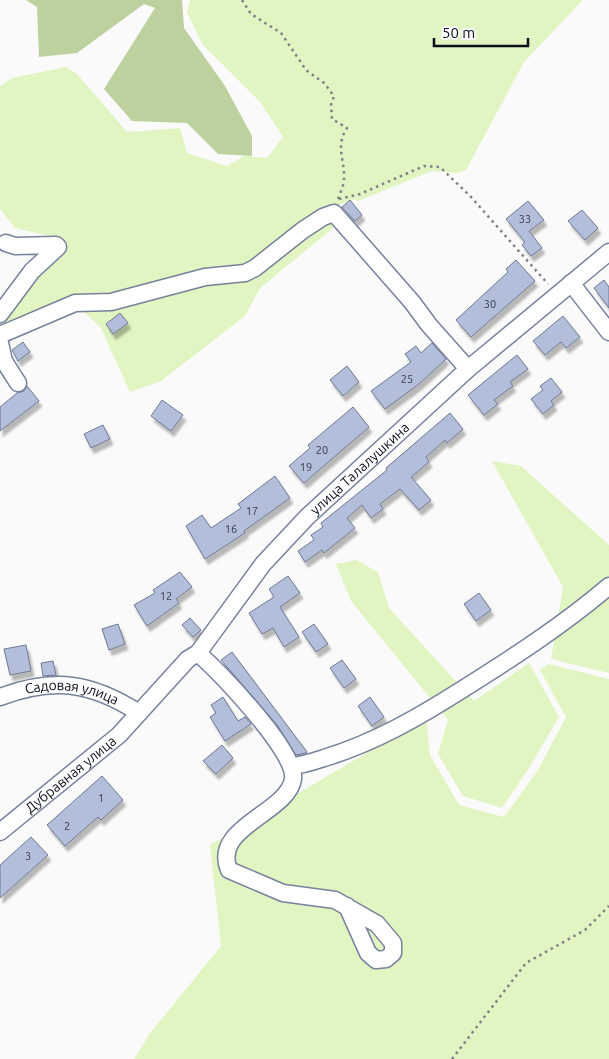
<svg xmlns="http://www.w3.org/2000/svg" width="609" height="1059" font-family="Ubuntu,sans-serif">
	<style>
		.green { fill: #e1f5c2 }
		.forest { fill: #bdd19e }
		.building { fill: #b2beda; stroke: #6d7892; filter: url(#shadow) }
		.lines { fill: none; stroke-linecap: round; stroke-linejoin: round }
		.minor-casing { stroke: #76819c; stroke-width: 19 }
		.path { stroke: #7f8186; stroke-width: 2.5; stroke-dasharray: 2.5 4; stroke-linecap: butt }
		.minor { stroke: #fff; stroke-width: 16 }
		.labels { text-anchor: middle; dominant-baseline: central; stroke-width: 4.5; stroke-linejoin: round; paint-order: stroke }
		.number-label { font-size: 11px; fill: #353b49 }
		.street-label { font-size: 14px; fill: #0b0f19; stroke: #fafafa }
	</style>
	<defs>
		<filter id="shadow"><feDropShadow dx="3" dy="5.5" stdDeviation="1" flood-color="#0004"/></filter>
	</defs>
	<rect width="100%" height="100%" fill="#fafafa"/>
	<g class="green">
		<polygon points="190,0 583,0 524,62 466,170 459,173 432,171 358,201 354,199 329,209 338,224 260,288 245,316 161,381 130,392 101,328 82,310 77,299 0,331 0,319 63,247 62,239 15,228 0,209 0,86 12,78 66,67 77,74 127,132 180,128 187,153 227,166 244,156 267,158 283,137 261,103 202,44 187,12"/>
		<polygon points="492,461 521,466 609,545 609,673 551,659 563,587"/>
		<polygon points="356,560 378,572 389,608 474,701 529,663 559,717 529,768 502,808 463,796 438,754 448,720 351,601 336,564"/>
		<polygon points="549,664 609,679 609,1059 134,1059 151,1032 221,946 210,845 426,718 430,755 459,805 504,817 538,770 566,717 540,670"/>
	</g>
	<polygon class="forest" points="26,0 182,0 184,28 225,86 252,136 252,156 218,154 187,123 132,121 104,89 155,8 144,4 77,53 39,57 37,7"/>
	<g class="building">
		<polygon points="350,200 362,215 355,221 342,207"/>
		<polygon points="528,201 544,220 529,231 542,248 531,256 522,245 525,242 506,219"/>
		<polygon points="582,210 598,228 585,240 568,221"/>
		<polygon points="516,260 535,281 471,337 456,320 508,272 506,269"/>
		<polygon points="604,280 609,287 609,308 594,288"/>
		<polygon points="120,313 128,323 113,334 106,324"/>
		<polygon points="563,316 580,337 566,348 561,342 545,355 533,341"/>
		<polygon points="23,342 30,352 18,361 12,350"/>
		<polygon points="432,343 446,359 419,384 385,409 371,391 411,362 405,354 416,346 421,353"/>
		<polygon points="517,355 528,369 510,382 513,386 494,400 498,404 484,415 468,395"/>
		<polygon points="347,366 359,382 343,396 330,380"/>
		<polygon points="551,378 562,392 551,401 554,405 543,414 531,399 543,390 540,386"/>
		<polygon points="27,386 39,401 0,431 0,407 17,393 24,391"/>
		<polygon points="162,400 183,415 171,431 151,416"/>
		<polygon points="353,407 369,427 304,483 289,466 310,448 308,445"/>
		<polygon points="450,413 463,429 447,443 445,440 426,457 429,462 411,477 431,500 419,510 400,489 380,504 383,509 371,518 362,505 347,518 355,528 324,553 322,550 305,562 298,551 314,540 311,535 323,527 321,523 387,470 386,468"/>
		<polygon points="103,425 110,439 91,448 84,434"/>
		<polygon points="275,476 290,498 244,531 245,533 205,559 186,526 202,515 211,528 241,508 238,504"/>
		<polygon points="180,572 192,587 176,599 179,603 147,626 134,605 155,593 153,590"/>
		<polygon points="288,576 300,593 280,607 299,637 284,647 273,628 262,634 249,613 274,597 269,589"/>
		<polygon points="479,593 491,610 476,621 464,604"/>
		<polygon points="190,618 201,630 193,637 182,625"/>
		<polygon points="118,624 125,644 109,650 102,629"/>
		<polygon points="314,624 328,644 316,652 302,632"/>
		<polygon points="26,645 31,671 10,675 4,649"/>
		<polygon points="232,652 307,752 306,753 296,755 278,726 221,660"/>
		<polygon points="342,660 356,679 344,688 330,668"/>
		<polygon points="53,661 56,675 43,676 41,663"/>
		<polygon points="223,697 238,721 245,717 251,724 225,741 210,717 216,713 211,705"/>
		<polygon points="370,697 384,717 372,726 358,706"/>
		<polygon points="222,745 233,758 216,774 203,761"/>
		<polygon points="102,776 123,800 101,820 98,817 65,846 47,825"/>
		<polygon points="31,837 48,855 0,898 0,865"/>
	</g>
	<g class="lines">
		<defs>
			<g id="minor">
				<polyline points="571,283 609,332"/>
				<polyline points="0,314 32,271 58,247 56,245 15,246 6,243"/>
				<polyline points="0,335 75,303 111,302 205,277 245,273 255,268 303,230 323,217 334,213 412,302 429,325 468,369"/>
				<polyline points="0,343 4,361 18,383"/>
				<path d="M 198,653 C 219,672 297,752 293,779 C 288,813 211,827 229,870 L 283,893 L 335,900 L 377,924 L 393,943 L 393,953 L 386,959 L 376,960 L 368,953 L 347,906"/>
				<path id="s1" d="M 0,697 C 54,677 91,682 139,713"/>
				<path d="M 291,766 C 304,765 312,762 324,758 C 374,743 419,717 463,689 C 514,657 563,625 609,586"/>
				<path id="s2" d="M 0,832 L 119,735 L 188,659 L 198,653 L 263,564 L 307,517 L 468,369 L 609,252"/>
			</g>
		</defs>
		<use href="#minor" class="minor-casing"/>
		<g class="path">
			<path d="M 242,0 L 251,14 L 281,33 L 306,70 L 324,83 L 334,96 L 331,105 L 332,119 L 347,128 C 335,146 345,160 344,179 C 344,185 340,193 338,199"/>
			<polyline points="339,199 360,194 424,166 440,167 471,197 548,284"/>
			<polyline points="452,1059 526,963 585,930 609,906"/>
		</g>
		<use href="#minor" class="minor"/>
	</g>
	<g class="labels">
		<g class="number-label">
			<text x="525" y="219">33</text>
			<text x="490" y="304">30</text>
			<text x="407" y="379">25</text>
			<text x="322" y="450">20</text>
			<text x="306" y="467">19</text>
			<text x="252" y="511">17</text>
			<text x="231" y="529">16</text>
			<text x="166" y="596">12</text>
			<text x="101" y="798">1</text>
			<text x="67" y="826">2</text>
			<text x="28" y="856">3</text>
		</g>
		<g class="street-label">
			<text stroke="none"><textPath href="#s2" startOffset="514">улица Талалушкина</textPath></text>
			<text stroke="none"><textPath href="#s1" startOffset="74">Садовая улица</textPath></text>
			<text stroke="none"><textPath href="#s2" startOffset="91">Дубравная улица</textPath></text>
		</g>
	</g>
	<path d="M434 38v8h94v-8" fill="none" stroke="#0b0f19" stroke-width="2.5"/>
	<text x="442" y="38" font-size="15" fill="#0b0f19" stroke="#fafafa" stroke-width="4" paint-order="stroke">50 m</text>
</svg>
